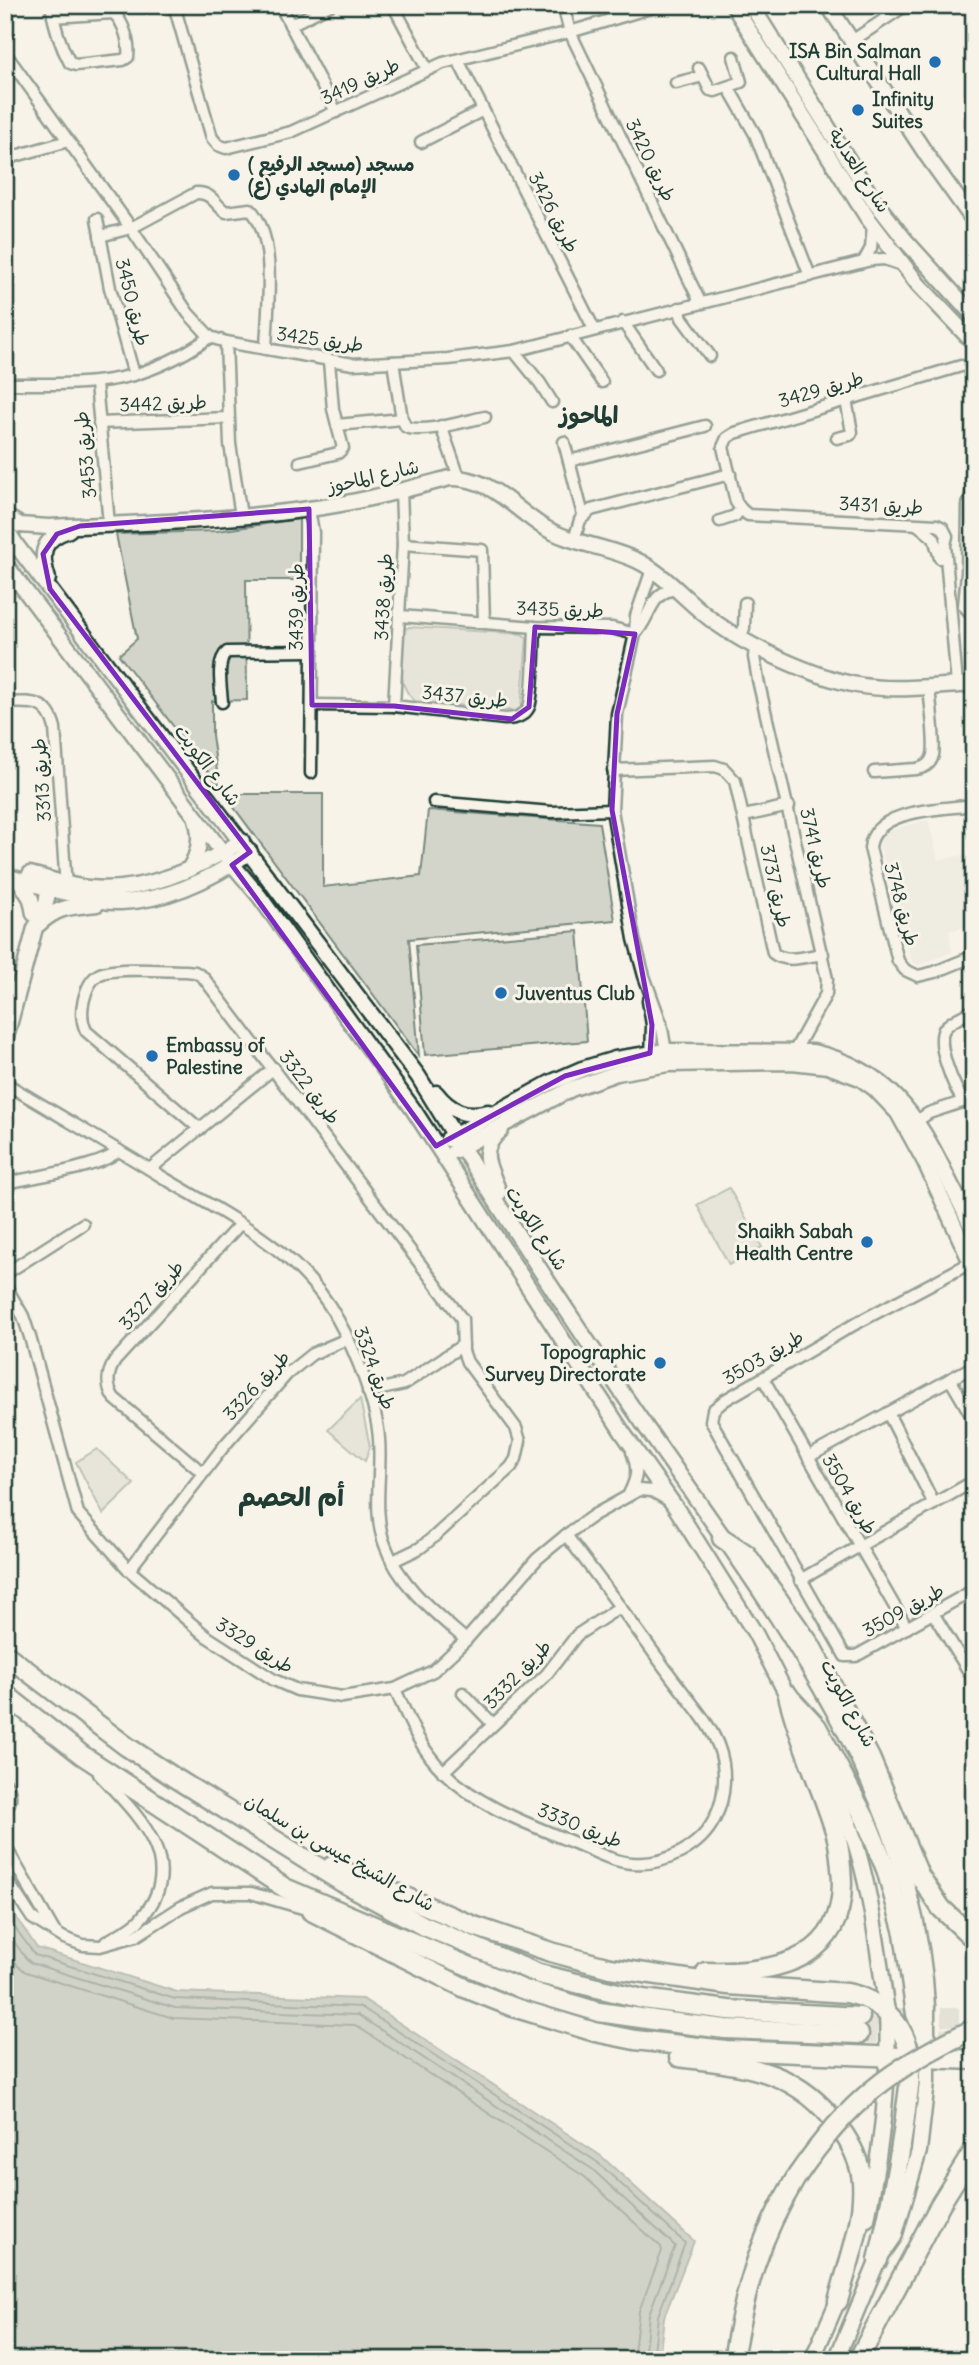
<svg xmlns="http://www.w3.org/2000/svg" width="979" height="2365" font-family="Delius,'Playpen Sans Arabic',sans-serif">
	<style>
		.built { fill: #e5e4d9 }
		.green { fill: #d3d5ca; stroke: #79897f; stroke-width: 2 }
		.water { fill: #a4ada3; stroke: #6f8077; stroke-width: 2 }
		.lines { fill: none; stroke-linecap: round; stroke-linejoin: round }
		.shore { stroke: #546a60; stroke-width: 2 }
		.highway-tunnel { stroke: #cccfc4; stroke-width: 18; stroke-dasharray: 18 9; stroke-linecap: butt }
		.street-casing { stroke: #1f3d34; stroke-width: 15 }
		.secondary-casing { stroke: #1f3d34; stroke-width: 19 }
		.primary-casing { stroke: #1f3d34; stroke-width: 19 }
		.highway-casing { stroke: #1f3d34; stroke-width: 23 }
		.street { stroke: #f7f3e8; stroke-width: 10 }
		.secondary { stroke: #f7f3e8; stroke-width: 14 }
		.primary { stroke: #f7f3e8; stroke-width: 14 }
		.highway { stroke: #f7f3e8; stroke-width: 18 }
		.highway-bridge-casing { stroke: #1f3d34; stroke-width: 23; stroke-linecap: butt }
		.highway-bridge { stroke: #f7f3e8; stroke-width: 18 }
		.marked { fill: none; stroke: #7b2cbf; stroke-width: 5; stroke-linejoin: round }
		.poi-dot { fill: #1f6fb2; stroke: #f7f3e8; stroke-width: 2.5 }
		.labels { text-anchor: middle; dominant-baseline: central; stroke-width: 6; stroke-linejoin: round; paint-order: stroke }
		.poi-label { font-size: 19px; font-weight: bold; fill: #1f3d34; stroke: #f7f3e8; text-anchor: start }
		.street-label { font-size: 19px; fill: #1f3d34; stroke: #f7f3e8 }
		.quarter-label { font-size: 23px; font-weight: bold; fill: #1f3d34; stroke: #f7f3e8 }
		.district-label { font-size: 26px; font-weight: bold; fill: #1f3d34; stroke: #f7f3e8 }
	</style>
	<rect width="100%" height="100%" fill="#f7f3e8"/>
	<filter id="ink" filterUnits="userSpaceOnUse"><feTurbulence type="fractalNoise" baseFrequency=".0143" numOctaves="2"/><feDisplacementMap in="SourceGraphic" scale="14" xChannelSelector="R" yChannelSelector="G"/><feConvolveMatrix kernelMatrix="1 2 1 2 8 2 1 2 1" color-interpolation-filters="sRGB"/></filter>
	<g filter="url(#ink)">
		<polygon class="built" points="928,820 938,860 974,853 974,924 949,931 952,952 919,965 912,962 879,842 887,831"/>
		<g class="green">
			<polygon points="299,519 299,580 246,580 247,700 212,701 212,735 219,786 119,655 137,639 116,534 217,531"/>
			<path d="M 409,627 L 522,634 L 527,638 L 521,708 L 516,711 L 415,701 C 394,684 403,654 404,630 Z"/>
			<polygon points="224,794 323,794 323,887 421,876 428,810 599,823 615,920 409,939 419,1056"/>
			<polygon points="578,931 587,1041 425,1055 416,945"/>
			<polygon points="729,1188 762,1247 729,1265 697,1205"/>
			<polygon points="360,1399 370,1447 365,1461 328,1430"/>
			<polygon points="97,1449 134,1484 103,1514 76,1462"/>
		</g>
		<polygon class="water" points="5,1901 37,1948 177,1992 363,1999 601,2156 694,2241 664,2317 659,2360 5,2360"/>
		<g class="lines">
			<g class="shore">
				<polyline points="5,1914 35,1955 175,1999 361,2007 597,2162 685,2243 658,2316 653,2360"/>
				<polyline points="5,1929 25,1957 31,1963 175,2008 358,2015 592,2169 675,2246 649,2314 644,2360"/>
				<polyline points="5,1948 18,1966 26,1972 173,2018 355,2025 585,2177 661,2247 662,2251 639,2311 633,2360"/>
			</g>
			<g class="highway-tunnel">
				<polyline points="860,2017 974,2017"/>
				<polyline points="859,2034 961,2037"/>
			</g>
			<defs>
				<g id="street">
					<path d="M 51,5 C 54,24 61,47 70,63 L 76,65 L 123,60 L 128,57 C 130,44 124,21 113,13 L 53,17"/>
					<polyline points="174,5 212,138 218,145 226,148 291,132 443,63 570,32 660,5"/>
					<polyline points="280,5 336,112"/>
					<polyline points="393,5 427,69"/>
					<polyline points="563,5 570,32 700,302"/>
					<polyline points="290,25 330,5"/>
					<polyline points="852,41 906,5"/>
					<polyline points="5,53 131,228 188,313 210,337 226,342 353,364 448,359 514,351 871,260 884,259 902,265"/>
					<polyline points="458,60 594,329"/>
					<polyline points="699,68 710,90 715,91 741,82 734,57"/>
					<polyline points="676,83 703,76"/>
					<polyline points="728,87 755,134 810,276"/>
					<polyline points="421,142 483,110"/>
					<polyline points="5,159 68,141"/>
					<polyline points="5,193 6,196"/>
					<polyline points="97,219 110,288 134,375"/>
					<path d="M 100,236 L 131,228 L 196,193 C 212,192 215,205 226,212 L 250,209 C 278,237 267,311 266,349"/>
					<polyline points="864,261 871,248 873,225"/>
					<polyline points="679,308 682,318 710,356"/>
					<polyline points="623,322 656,370"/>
					<polyline points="570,336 602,382"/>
					<polyline points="226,342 230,444 241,516"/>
					<polyline points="514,351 540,383 552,402"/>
					<path d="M 393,362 L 402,419 L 406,427 C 424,434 465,421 485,417"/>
					<path d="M 5,384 C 91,384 137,388 210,337"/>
					<polyline points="96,384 109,524"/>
					<polyline points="99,423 228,418"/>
					<polyline points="337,425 402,419"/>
					<polyline points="441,426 459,477"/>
					<polyline points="837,438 850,435 852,432 846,400"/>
					<polyline points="564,442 583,515"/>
					<polyline points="569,461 705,426"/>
					<polyline points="300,462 338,453 343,448 333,409 329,361"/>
					<polyline points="974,484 968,505 967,573 964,606 974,617"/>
					<polyline points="309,509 313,532 311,773"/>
					<polyline points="720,521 735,516 741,509"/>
					<polyline points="918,525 934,538 940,558"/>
					<polyline points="574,540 580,520 591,510 730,474"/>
					<polyline points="403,544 482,550 484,623"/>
					<polyline points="652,569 636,616 635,634 617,714 612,810 634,939 644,976 661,1023 667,1057"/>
					<polyline points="400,616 535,627 612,628 635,634"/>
					<path d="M 635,634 C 651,618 649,593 675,589"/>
					<polyline points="740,639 744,628 745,603"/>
					<polyline points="755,647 754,657 758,680 827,979 826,994 795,1050"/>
					<polyline points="957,685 945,545 947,536 943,528 937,525 748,515 741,509 736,502 723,447 727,438 735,433 961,366"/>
					<path d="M 222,702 C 221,687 216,661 227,652 L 313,651"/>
					<path d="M 5,703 C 30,702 48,699 55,728 L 66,887"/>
					<path d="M 312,705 L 394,706 L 505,719 C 514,719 524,717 529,707 C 534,694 534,644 535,627"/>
					<polyline points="394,706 403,544 401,490"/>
					<path d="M 613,770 L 715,766 L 724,769 L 735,781 L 773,953 C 786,964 807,956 823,954"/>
					<path d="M 874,772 L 916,769 C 924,768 931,764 933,755 C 936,740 930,703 929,686"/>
					<polyline points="434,802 551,812 612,810"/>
					<path d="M 974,805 C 944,809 873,808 870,848 L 898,961 L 905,970 L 918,976 L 935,972 L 974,956"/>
					<polyline points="744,816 789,806"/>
					<polyline points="5,986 19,989"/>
					<polyline points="648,1001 652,1025 651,1059"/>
					<path d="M 5,1083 C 58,1115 112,1146 164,1178 C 229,1217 301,1251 338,1320 C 355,1350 377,1405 379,1439 C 382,1474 372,1512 385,1545 C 399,1585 435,1613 466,1640"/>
					<path d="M 964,1102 C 955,1090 934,1042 945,1028 C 951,1020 965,1015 974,1010"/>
					<polyline points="912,1124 929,1113 974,1098"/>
					<path d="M 200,1129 L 86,1031 C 81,1020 81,1010 84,999 C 86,991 90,980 98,975 C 113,966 167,971 186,971 L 195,972 L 203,977 L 462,1319 L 463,1351 L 467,1362 L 516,1428 L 520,1441 L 516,1459 L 511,1467 L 435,1536 L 420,1548 L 393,1561"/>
					<polyline points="150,1169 274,1068"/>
					<path d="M 5,1183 C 28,1178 107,1167 118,1150"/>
					<polyline points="974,1261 855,1324 725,1400 713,1410 711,1421 845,1656 856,1656 974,1590"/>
					<polyline points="5,1274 83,1224"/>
					<polyline points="5,1285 23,1316 30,1337 78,1513 129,1570 206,1636 274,1680 297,1690 342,1697 395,1689 433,1671 466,1640 537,1559 566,1535 594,1515 639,1490 652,1491 666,1499"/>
					<polyline points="763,1378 907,1628"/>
					<polyline points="950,1379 974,1420"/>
					<polyline points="368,1392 404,1384 463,1345"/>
					<polyline points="888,1413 934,1504"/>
					<polyline points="808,1457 974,1366"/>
					<path d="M 203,1473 L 114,1398 C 106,1386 107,1373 115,1361 L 240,1224"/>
					<path d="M 629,1494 C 637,1478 639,1470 632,1452"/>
					<polyline points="129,1570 224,1446 287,1374 312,1354 347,1339"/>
					<polyline points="800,1580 974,1481"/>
					<polyline points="933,1613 974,1680"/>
					<path d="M 395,1689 C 408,1718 420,1749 443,1771 C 478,1807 532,1825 577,1844 C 594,1851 613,1862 632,1863 C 665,1866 701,1847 715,1818 C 726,1796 727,1768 718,1745 C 708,1720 686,1697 670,1675 C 636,1628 601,1581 566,1535"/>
					<polyline points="463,1693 493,1724"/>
					<polyline points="443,1772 546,1675 577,1635 620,1607"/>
					<path d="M 99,1774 C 135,1813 190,1862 142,1917 C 134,1928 118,1934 106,1942"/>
					<path d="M 5,1782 C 12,1792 12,1801 5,1811"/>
					<polyline points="5,1846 54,1931"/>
					<polyline points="5,1877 32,1918 64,1938 83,1945 100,1946 136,1936 181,1907 212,1893 251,1893 306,1909"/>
				</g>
				<g id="secondary">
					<polyline points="733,5 867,217 918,284 974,343"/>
					<polyline points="751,5 873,199 905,240 974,316"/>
					<polyline points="828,5 928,157 974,221"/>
					<path d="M 5,516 L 20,525 L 48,527 C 135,524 223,521 309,509 C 357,503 404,490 450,478 C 489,476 512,507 542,526 C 572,545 610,546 642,563 C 670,579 690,605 716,623 C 751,648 814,677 857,685 C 894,692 936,686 974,684"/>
					<path d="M 5,527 L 16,545 L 418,1076 C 487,1189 559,1301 634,1410 C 756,1587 917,1784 927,2006"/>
					<polyline points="5,564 223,853 260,897 413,1109 623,1433 676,1508 755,1633 791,1703"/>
					<path d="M 48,579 C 40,554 41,539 69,530"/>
					<path d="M 189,869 C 199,854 202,837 196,819"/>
					<path d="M 30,874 C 50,879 69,886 89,888 C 143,894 197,869 242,841"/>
					<path d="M 5,875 C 24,882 43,887 62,892 C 81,896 102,903 121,902 C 168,900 212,879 250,852"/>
					<polyline points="20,881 31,899 34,914"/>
					<path d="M 39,924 C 58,906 71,907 97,904"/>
					<path d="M 5,1041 L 35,928 C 43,916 51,895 46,882"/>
					<path d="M 436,1093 C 450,1111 466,1118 488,1112"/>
					<path d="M 448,1139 L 550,1083 L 582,1069 L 615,1059 L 667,1051 L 813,1052 C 887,1069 917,1114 948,1179 C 957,1197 967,1215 974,1233"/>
					<polyline points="454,1151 571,1089 617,1073 668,1064 792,1062 828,1066 860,1078 874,1088 898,1113 925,1162 974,1269"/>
					<path d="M 499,1193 C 491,1167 475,1153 501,1130"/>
					<path d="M 807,1733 C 826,1772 846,1810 858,1852 C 873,1904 879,1959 887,2012"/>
				</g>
				<g id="primary">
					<path d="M 867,2219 C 881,2150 890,2083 887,2012"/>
					<polyline points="812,2360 842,2291"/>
					<polyline points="836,2360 878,2260 894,2237 919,2151 927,2082 927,2006"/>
				</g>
				<g id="highway">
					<polyline points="722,1538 746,1554 811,1646 870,1758 919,1875 941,1908 974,1939"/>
					<polyline points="5,1654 126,1746 175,1778 342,1882 422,1925 539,1974 643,1999 728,2010 860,2017"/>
					<polyline points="5,1694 82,1755 285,1888 522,1989 599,2012 668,2022 725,2029 859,2034"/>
					<polyline points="790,1698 817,1727 865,1818 886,1869 904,1933 916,2014 927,2039 944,2058"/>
					<path d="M 332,1866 L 474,1926 L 551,1952 L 610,1968 L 728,1985 L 847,1993 C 878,1999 906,2023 910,2058 C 912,2077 907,2098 905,2117 C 899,2165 889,2213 878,2260"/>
					<polyline points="311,1911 465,1988 513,2007 595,2032 635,2040 726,2050 974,2060"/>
					<path d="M 706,1972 C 780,1974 851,1958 841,1868 C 840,1856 839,1843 835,1831 C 821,1785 799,1742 788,1695"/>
					<path d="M 679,2057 C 745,2066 796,2068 839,2127 C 850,2142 860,2162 862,2181 C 865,2220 848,2263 838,2301"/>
					<path d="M 733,2360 C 745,2289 759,2238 797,2176"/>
					<polyline points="858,2360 941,2203 974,2150"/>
				</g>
			</defs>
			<use href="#street" class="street-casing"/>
			<use href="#secondary" class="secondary-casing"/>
			<use href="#primary" class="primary-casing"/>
			<use href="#highway" class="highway-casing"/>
			<use href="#street" class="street"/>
			<use href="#secondary" class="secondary"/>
			<use href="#primary" class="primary"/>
			<use href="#highway" class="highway"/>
			<defs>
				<path id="highway-bridge" d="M 797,2176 C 848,2101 892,2067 974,2029"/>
			</defs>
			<use href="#highway-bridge" class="highway-bridge-casing"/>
			<use href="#highway-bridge" class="highway-bridge"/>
		</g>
	</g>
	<path d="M0 0H979V2365H0ZM 309,509 L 312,705 L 394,706 L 512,719 L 529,707 L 535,627 L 635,634 L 617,714 L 612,810 L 652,1025 L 650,1053 L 565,1076 L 436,1146 L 232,865 L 250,852 L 50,589 L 43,554 L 57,534 L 80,526 Z" fill="#f7f3e8" fill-opacity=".55" fill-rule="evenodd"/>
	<path class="marked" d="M 309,509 L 312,705 L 394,706 L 512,719 L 529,707 L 535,627 L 635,634 L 617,714 L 612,810 L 652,1025 L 650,1053 L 565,1076 L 436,1146 L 232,865 L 250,852 L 50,589 L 43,554 L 57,534 L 80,526 Z"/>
	<g class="poi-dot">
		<circle cx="935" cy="62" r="7"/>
		<circle cx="858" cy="110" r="7"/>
		<circle cx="234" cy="175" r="7"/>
		<circle cx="501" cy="993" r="7"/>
		<circle cx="152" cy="1056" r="7"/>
		<circle cx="867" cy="1242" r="7"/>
		<circle cx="660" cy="1363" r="7"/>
	</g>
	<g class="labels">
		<g class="poi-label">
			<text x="921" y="51" text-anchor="end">ISA Bin Salman<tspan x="921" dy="22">Cultural Hall</tspan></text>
			<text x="872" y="99">Infinity<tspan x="872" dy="22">Suites</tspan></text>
			<text x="248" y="164">( مسجد الرفيع) مسجد<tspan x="248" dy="22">الإمام الهادي (ع)</tspan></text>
			<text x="515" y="993">Juventus Club</text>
			<text x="166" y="1045">Embassy of<tspan x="166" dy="22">Palestine</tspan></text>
			<text x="853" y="1231" text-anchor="end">Shaikh Sabah<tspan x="853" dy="22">Health Centre</tspan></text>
			<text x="646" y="1352" text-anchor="end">Topographic<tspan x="646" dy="22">Survey Directorate</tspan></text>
		</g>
		<g class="street-label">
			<text transform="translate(360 81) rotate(-25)">طريق 3419</text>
			<text transform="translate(651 160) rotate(64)">طريق 3420</text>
			<text transform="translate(860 170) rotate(57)">شارع العدلية</text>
			<text transform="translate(554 212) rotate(63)">طريق 3426</text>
			<text transform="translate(133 302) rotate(76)">طريق 3450</text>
			<text transform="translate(320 339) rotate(8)">طريق 3425</text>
			<text transform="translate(821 389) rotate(-16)">طريق 3429</text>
			<text transform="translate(163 403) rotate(-2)">طريق 3442</text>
			<text transform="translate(85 455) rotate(-96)">طريق 3453</text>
			<text transform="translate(373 476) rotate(-13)">شارع الماحوز</text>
			<text transform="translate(881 505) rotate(3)">طريق 3431</text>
			<text transform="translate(383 597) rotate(-87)">طريق 3438</text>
			<text transform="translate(296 607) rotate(-90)">طريق 3439</text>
			<text transform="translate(560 609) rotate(2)">طريق 3435</text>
			<text transform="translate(465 696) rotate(6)">طريق 3437</text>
			<text transform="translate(208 765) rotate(53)">شارع الكويت</text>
			<text transform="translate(41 780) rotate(-94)">طريق 3313</text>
			<text transform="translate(816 848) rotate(77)">طريق 3741</text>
			<text transform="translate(776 886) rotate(78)">طريق 3737</text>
			<text transform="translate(902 904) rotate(75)">طريق 3748</text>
			<text transform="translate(310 1087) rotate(53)">طريق 3322</text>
			<text transform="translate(537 1228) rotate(57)">شارع الكويت</text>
			<text transform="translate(151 1295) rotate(-48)">طريق 3327</text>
			<text transform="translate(763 1357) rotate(-30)">طريق 3503</text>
			<text transform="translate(375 1368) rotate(70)">طريق 3324</text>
			<text transform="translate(256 1385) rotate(-47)">طريق 3326</text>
			<text transform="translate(850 1494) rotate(60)">طريق 3504</text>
			<text transform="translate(903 1610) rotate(-29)">طريق 3509</text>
			<text transform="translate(255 1645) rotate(32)">طريق 3329</text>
			<text transform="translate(517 1674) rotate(-46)">طريق 3332</text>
			<text transform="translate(849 1703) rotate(62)">شارع الكويت</text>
			<text transform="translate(580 1825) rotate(22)">طريق 3330</text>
			<text transform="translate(340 1852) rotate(30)">شارع الشيخ عيسى بن سلمان</text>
		</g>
		<g class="quarter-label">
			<text x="589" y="414">الماحوز</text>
		</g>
		<g class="district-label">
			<text x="291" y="1496">أم الحصم</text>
		</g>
	</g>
	<rect width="979" height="2365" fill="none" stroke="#f7f3e8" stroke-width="28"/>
	<rect x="14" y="14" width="951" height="2337" fill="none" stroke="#1f3d34" stroke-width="2.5" filter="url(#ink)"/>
</svg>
